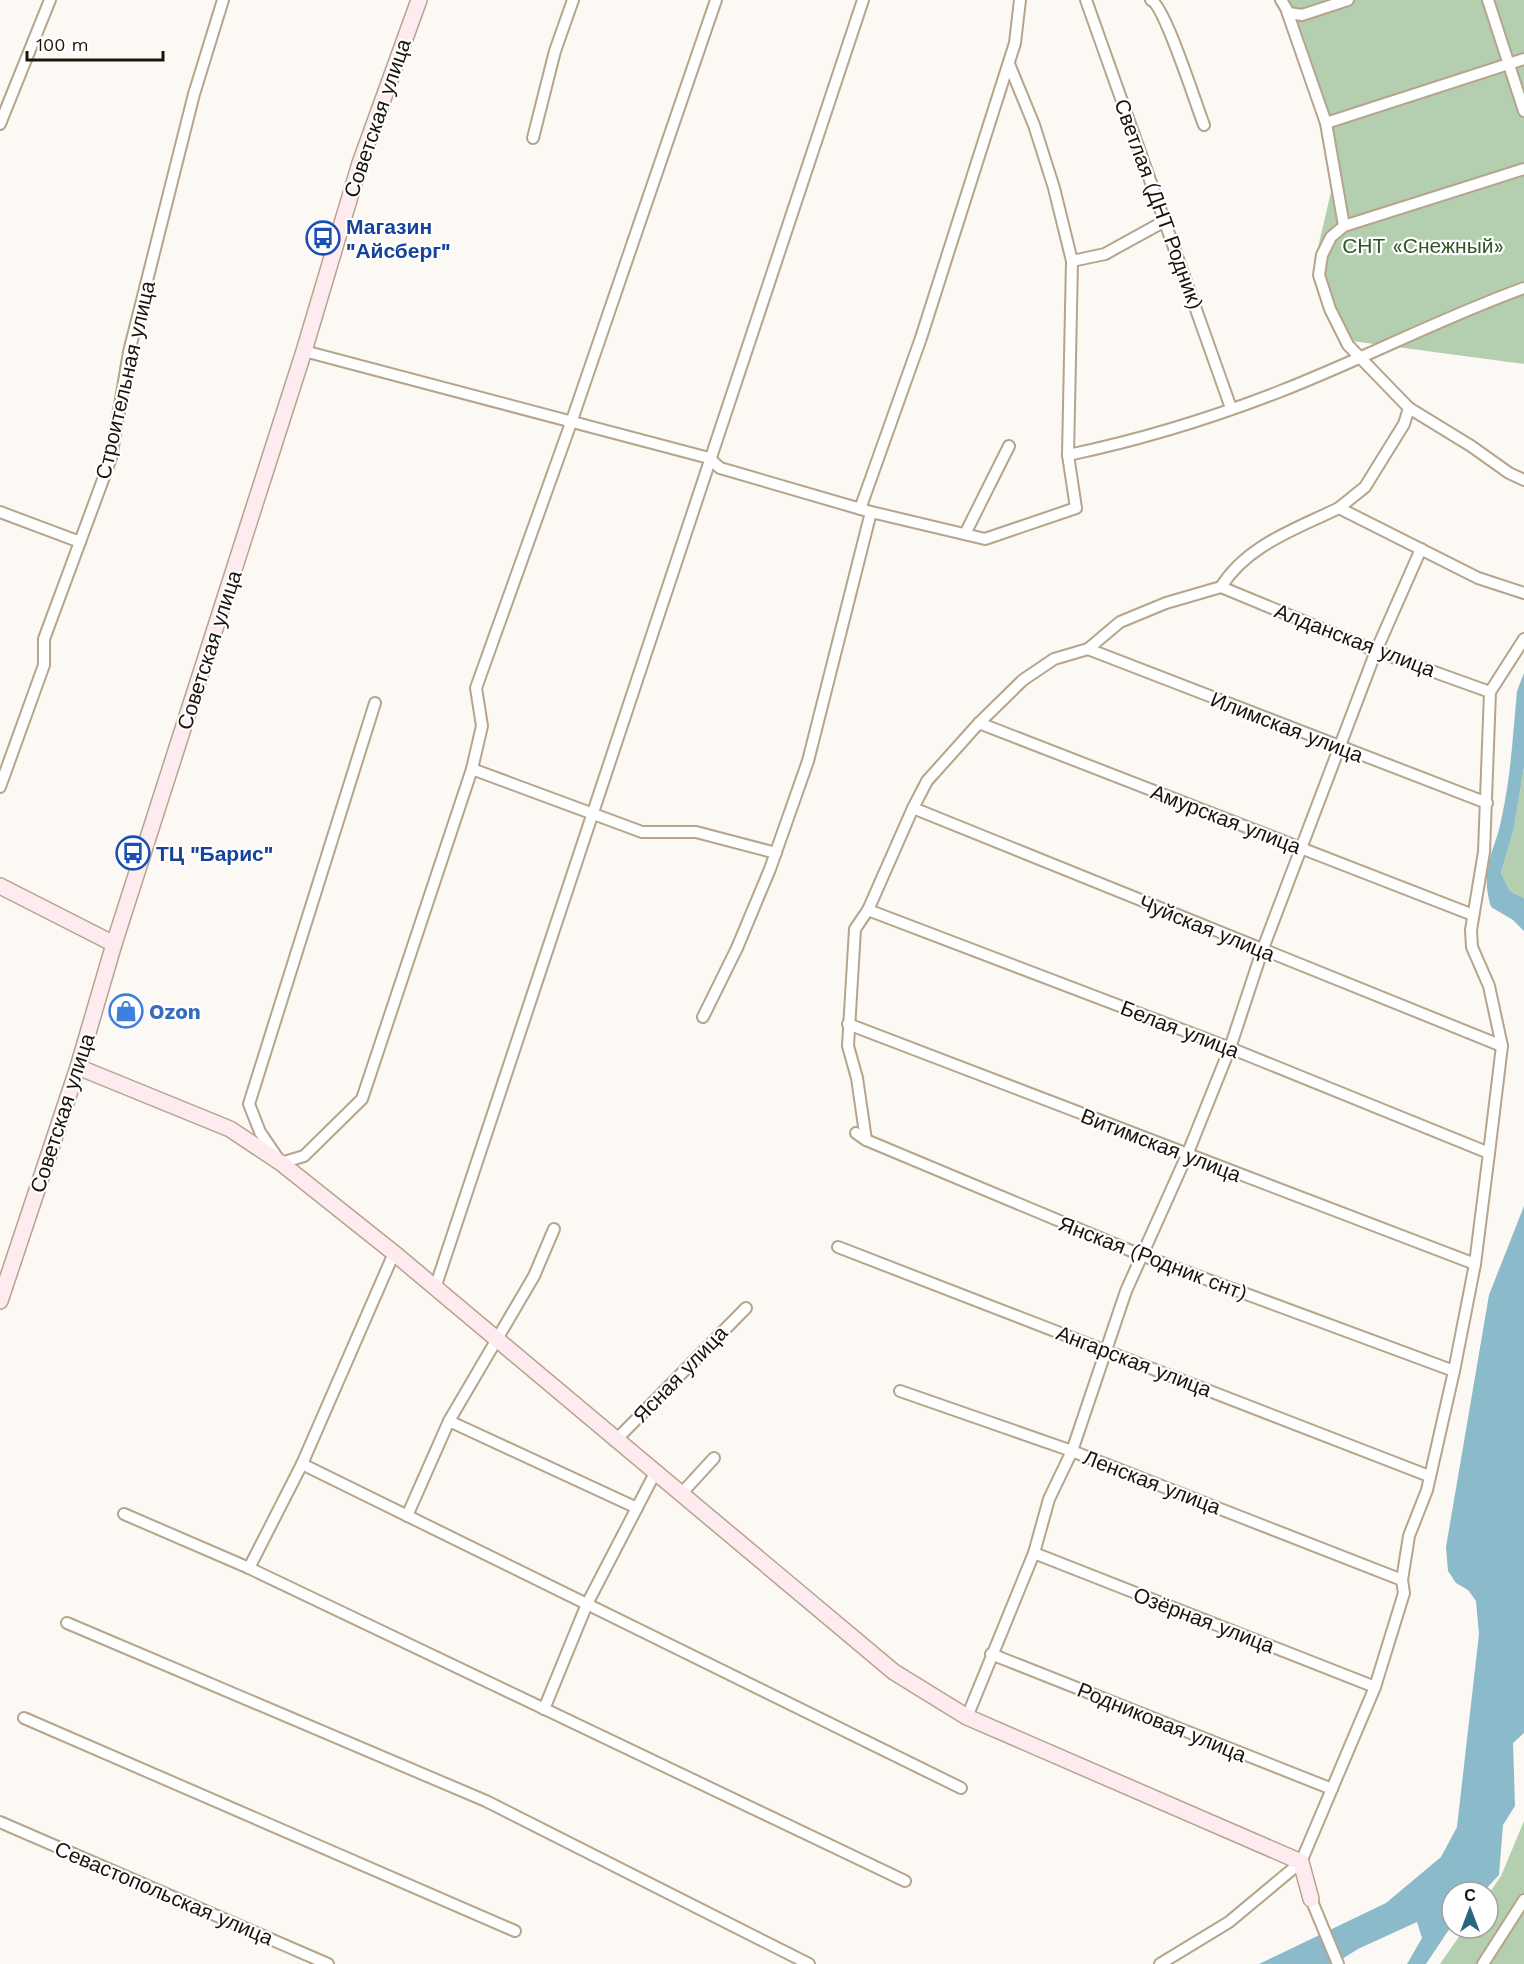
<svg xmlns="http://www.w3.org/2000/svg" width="1524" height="1964" font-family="'Work Sans',sans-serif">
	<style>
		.green { fill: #b4cfaf }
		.water { fill: #8bbaca }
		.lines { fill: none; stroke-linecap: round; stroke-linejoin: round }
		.street-casing { stroke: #b6a48c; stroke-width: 14 }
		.secondary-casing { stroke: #b6a48c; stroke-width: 18 }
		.street { stroke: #fff; stroke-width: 10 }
		.secondary { stroke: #fdebef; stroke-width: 15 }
		.labels { text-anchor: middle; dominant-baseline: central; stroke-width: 4.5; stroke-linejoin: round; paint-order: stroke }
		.street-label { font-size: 21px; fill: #1b140b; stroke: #fff }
		.transit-label { font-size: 21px; font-weight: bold; fill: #164399; stroke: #fff; text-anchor: start }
		.park-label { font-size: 21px; fill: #2f5628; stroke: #fff }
		.shop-label { font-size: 21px; font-weight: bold; fill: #366cbe; stroke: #fff; text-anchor: start }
	</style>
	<rect width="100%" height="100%" fill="#fcf8f3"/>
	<g class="green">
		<polygon points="1287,0 1524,0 1524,364 1344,340 1317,252 1339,157"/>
		<polygon points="1524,767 1524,898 1510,891 1501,873 1514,828"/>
		<polygon points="1524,1821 1524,1964 1440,1964 1465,1928 1488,1928 1488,1895 1501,1876"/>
	</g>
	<g class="water">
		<path d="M 1524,673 L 1524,767 L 1514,828 L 1501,873 L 1510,891 L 1524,898 L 1524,931 L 1513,920 L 1491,907 C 1479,865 1495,854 1502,816 C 1511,775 1513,733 1517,691 Z"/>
		<polygon points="1524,1206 1524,1733 1513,1743 1515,1806 1503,1825 1499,1875 1483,1892 1452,1892 1452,1925 1426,1964 1407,1964 1422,1938 1417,1922 1358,1949 1334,1964 1259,1964 1386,1903 1441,1857 1457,1827 1479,1634 1476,1601 1468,1590 1456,1583 1448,1571 1446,1547 1489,1295"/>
	</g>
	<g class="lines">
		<defs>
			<g id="street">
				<polyline points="1086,0 1231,408"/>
				<path d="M 1151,0 C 1165,6 1196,105 1204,125"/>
				<polyline points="1281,0 1289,13 1302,15 1348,0"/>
				<polyline points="1488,0 1524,111"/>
				<polyline points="1287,11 1326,123 1344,226"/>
				<polyline points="1326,123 1524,59"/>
				<polyline points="0,124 50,0"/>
				<polyline points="533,138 555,51 573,0"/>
				<polyline points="1524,169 1344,226 1331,237 1322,255 1319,275 1330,309 1348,345 1409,408 1471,446 1509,473 1524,480"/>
				<polyline points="1072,261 1105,254 1163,222"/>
				<polyline points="304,351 709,458 720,468 871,512 985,539 1076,508 1068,455 1072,261 1054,188 1034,125 1009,64"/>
				<polyline points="1409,408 1404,424 1365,487 1339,508 1478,578 1524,593"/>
				<path d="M 1068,455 C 1140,440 1212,418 1281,391 C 1363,359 1441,318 1524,288"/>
				<polyline points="860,509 921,338 1015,43 1020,0"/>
				<polyline points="0,512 80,542"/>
				<polyline points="965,534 1009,446"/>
				<polyline points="1221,587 1376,651 1490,692"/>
				<polyline points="1088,649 1487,803"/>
				<polyline points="375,703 249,1104 260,1132 281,1163 304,1156 362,1099 472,769 482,726 476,688 572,420 716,0"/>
				<polyline points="979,723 1473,915"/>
				<polyline points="472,769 642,832 696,832 776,853"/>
				<polyline points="0,787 44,665 44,639 111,458 129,352 194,94 223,0"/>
				<polyline points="913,808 1502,1046"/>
				<polyline points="868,910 1230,1048 1489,1153"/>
				<polyline points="703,1017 737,948 770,869 808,761 871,512"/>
				<polyline points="848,1024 1475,1264"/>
				<polyline points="856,1133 866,1140 1141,1255 1454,1371"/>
				<path d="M 866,1140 L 857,1078 L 848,1046 L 855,929 L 868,910 L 913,808 L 927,781 L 979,723 L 1023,680 L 1054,659 L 1088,649 L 1120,622 L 1166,603 L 1221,587 C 1247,545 1296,529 1339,508"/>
				<polyline points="838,1247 1429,1476"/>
				<polyline points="435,1288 863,0"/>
				<polyline points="900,1391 1072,1451 1402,1580"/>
				<polyline points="449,1421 637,1508"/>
				<polyline points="615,1441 746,1308"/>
				<polyline points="302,1464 961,1788"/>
				<polyline points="681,1494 714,1458"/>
				<polyline points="124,1514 249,1568 905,1881"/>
				<polyline points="407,1516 449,1421 534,1276 554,1229"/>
				<polyline points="1034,1553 1375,1687"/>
				<polyline points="249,1568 302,1464 394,1253"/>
				<polyline points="67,1623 486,1801 809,1964"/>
				<polyline points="991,1654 1332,1789"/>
				<polyline points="544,1709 587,1604 655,1473"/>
				<polyline points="967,1717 1034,1553 1049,1499 1072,1451 1126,1291 1187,1155 1230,1048 1262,951 1376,651 1421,549"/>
				<polyline points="24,1718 515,1931"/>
				<polyline points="0,1822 328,1964"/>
				<polyline points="1311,1899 1338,1964"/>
				<polyline points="1160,1964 1229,1922 1301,1862 1375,1687 1404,1593 1402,1580 1409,1536 1427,1490 1454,1371 1475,1264 1489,1153 1502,1046 1489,986 1472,947 1471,930 1484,852 1490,692 1524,639"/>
				<polyline points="1483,1964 1524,1900"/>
			</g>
			<g id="secondary">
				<polyline points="0,886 114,944"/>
				<polyline points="78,1067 230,1129 281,1163 394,1253 894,1672 967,1717 1301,1862 1311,1899"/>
				<polyline points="0,1301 78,1067 114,944 304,351 360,163 419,0"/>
			</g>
		</defs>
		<use href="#street" class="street-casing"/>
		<use href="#secondary" class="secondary-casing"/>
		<use href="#street" class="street"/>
		<use href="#secondary" class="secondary"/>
	</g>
	<defs>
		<symbol id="bus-ring" viewBox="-11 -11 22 22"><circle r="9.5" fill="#fff" stroke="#1a4fb4" stroke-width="1.5"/><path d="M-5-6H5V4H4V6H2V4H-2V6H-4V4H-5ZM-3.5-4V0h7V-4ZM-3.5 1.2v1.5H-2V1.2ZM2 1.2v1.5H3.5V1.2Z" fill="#1a4fb4"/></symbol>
		<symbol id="shop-ring" viewBox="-11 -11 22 22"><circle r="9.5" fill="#fff" stroke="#3f7fe0" stroke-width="1.5"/><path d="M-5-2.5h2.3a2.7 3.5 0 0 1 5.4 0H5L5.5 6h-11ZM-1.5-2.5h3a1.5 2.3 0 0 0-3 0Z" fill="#3f7fe0"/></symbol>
	</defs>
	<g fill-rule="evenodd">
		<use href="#bus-ring" x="304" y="219" width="38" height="38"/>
		<use href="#bus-ring" x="114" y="834" width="38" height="38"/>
		<use href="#shop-ring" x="107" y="992" width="38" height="38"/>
	</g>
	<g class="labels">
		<g class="street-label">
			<text transform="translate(377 118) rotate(-71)">Советская улица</text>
			<text transform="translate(1159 204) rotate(70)">Светлая (ДНТ Родник)</text>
			<text transform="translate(125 380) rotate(-77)">Строительная улица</text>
			<text transform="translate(1355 640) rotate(21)">Алданская улица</text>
			<text transform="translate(209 650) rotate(-72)">Советская улица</text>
			<text transform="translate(1287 727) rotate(21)">Илимская улица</text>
			<text transform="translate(1226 819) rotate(21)">Амурская улица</text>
			<text transform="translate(1207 928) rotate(22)">Чуйская улица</text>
			<text transform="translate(1180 1029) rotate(21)">Белая улица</text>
			<text transform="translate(62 1113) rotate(-72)">Советская улица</text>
			<text transform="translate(1161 1145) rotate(21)">Витимская улица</text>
			<text transform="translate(1153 1258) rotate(21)">Янская (Родник снт)</text>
			<text transform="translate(1134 1361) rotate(21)">Ангарская улица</text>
			<text transform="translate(680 1374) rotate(-46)">Ясная улица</text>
			<text transform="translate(1152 1482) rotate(21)">Ленская улица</text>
			<text transform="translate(1204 1620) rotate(21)">Озёрная улица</text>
			<text transform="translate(1162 1722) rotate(22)">Родниковая улица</text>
			<text transform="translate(164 1893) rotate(23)">Севастопольская улица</text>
		</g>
		<g class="transit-label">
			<text x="346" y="226">Магазин<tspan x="346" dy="24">"Айсберг"</tspan></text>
			<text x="156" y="853">ТЦ "Барис"</text>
		</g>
		<g class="park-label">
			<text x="1423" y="245">СНТ «Снежный»</text>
		</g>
		<g class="shop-label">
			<text x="149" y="1011">Ozon</text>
		</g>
	</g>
	<g transform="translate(1470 1910)"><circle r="28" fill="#ffffff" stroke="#a4a19d" stroke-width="1.5"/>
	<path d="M0-4.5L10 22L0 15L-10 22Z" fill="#2a667d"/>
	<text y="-9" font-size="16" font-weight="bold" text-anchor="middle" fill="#1b140b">С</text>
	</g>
	<path d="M27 51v9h136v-9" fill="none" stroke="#1b140b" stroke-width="3"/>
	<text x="36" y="51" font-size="18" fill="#1b140b" stroke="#ffffff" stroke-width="4.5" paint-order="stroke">100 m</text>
</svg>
